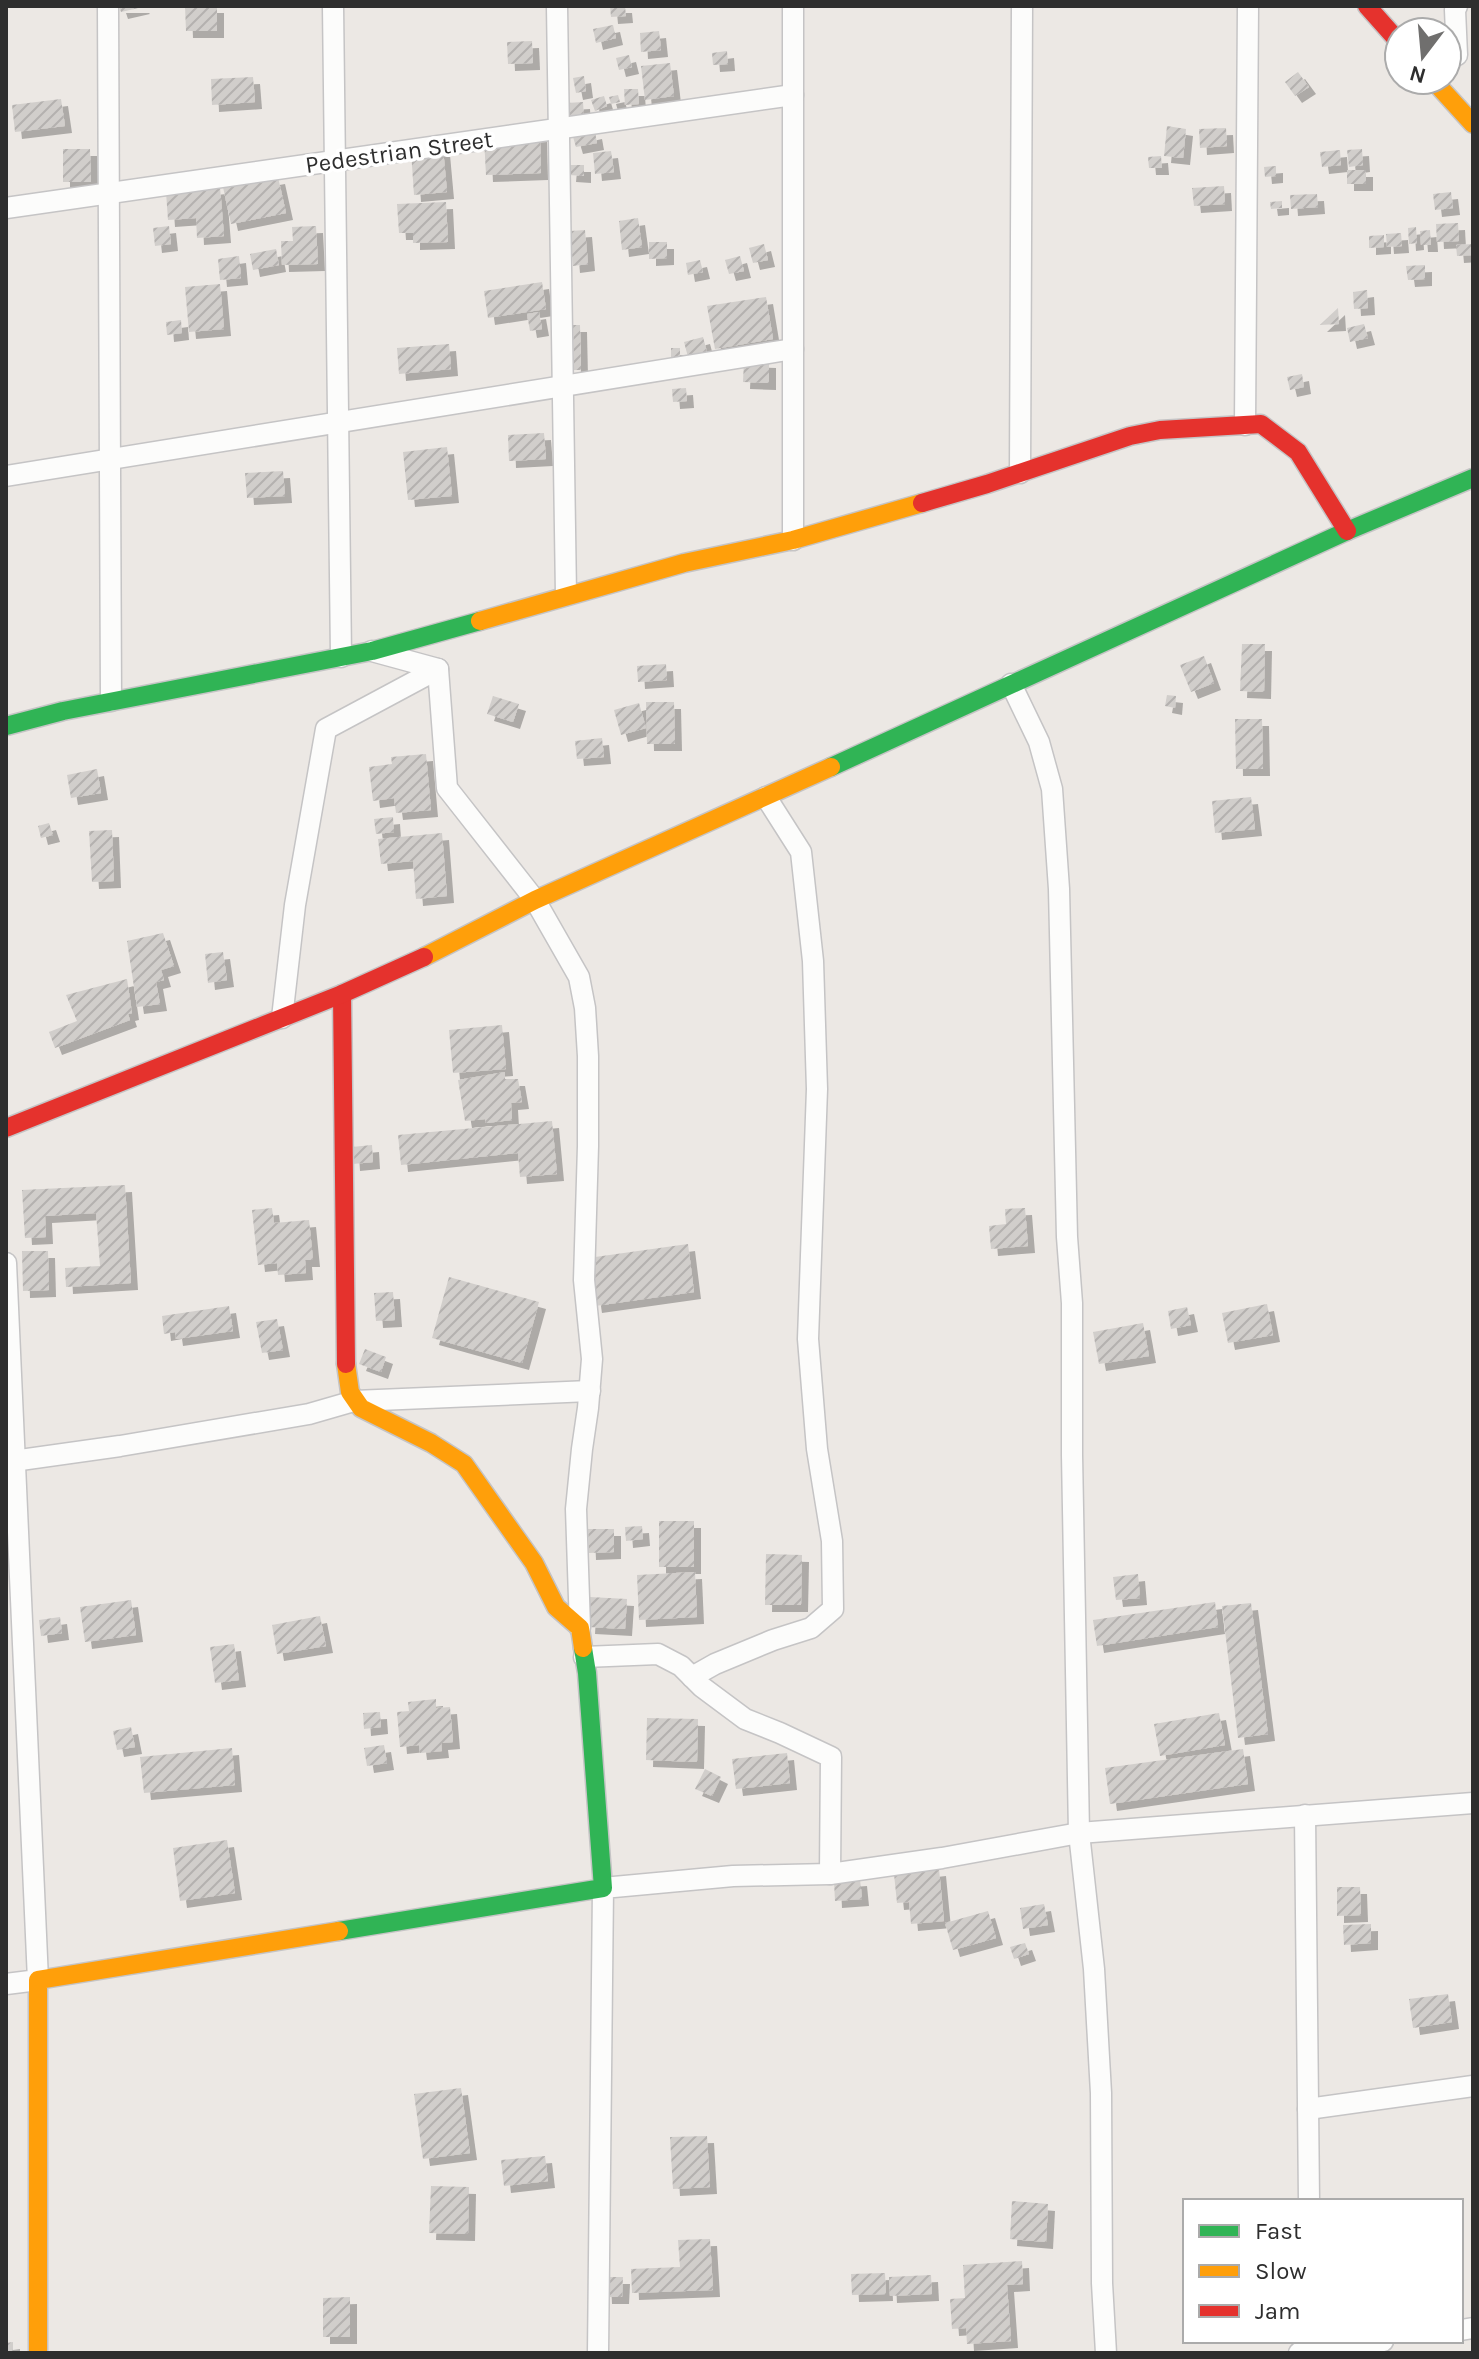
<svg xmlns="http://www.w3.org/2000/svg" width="1479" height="2359" font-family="Karla,sans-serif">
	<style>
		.building { fill: url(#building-hatch); filter: url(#shadow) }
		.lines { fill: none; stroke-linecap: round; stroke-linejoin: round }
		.street-casing { stroke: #c5c4c5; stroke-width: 23 }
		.fast-casing { stroke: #c5c4c5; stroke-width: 21 }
		.slow-casing { stroke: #c5c4c5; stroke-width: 21 }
		.jam-casing { stroke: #c5c4c5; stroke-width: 21 }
		.street { stroke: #fcfcfb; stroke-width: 20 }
		.fast { stroke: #30b455; stroke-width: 18 }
		.slow { stroke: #ff9f0a; stroke-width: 18 }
		.jam { stroke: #e5322d; stroke-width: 18 }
		.labels { text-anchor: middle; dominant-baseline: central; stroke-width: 7; stroke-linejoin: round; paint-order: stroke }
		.street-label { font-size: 24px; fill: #2e2e2e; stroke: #fff }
	</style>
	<defs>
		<pattern id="building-hatch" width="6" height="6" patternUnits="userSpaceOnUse" patternTransform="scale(2)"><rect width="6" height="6" fill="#d1cecb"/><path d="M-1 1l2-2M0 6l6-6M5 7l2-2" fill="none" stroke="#b4b1af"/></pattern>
		<filter id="shadow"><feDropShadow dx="7" dy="7" stdDeviation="0" flood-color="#0004"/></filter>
	</defs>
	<rect width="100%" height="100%" fill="#ece8e4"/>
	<g class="building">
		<polygon points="119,6 142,6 143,7 121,12"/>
		<polygon points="185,6 217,6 217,31 186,31"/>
		<polygon points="610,6 625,6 626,16 611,17"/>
		<polygon points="613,25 616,38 596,43 593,29"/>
		<polygon points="659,31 661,50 641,52 640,33"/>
		<polygon points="532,41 533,63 508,64 507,42"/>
		<polygon points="727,51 728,64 713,65 712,53"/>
		<polygon points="629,55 632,67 619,70 616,58"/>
		<polygon points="670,63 674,96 645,100 641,66"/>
		<polygon points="1298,72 1309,87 1295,96 1285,82"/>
		<polygon points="584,76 586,91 576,93 573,78"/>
		<polygon points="253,77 255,102 212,105 211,79"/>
		<polygon points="624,89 638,89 639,104 625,105"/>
		<polygon points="618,95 620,102 611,104 609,97"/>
		<polygon points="604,96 607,106 595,111 591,100"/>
		<polygon points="61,99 65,126 15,132 12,105"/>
		<polygon points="583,102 584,118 568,119 567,103"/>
		<polygon points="1167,126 1186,129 1183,158 1164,156"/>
		<polygon points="1226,128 1227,146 1200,148 1199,129"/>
		<polygon points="595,132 597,143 576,147 573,137"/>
		<polygon points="540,135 541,173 486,175 484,138"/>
		<polygon points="443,148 447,192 414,195 411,151"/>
		<polygon points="63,149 90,149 91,182 63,182"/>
		<polygon points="1362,149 1363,165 1349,167 1347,150"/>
		<polygon points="1340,150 1341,165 1322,167 1320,152"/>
		<polygon points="611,151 614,172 595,174 593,153"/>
		<polygon points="1161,156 1162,168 1149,168 1148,157"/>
		<polygon points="570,165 584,165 584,176 569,175"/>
		<polygon points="1276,166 1276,176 1265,177 1264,167"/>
		<rect x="1347" y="170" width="19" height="14"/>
		<polygon points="278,177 286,213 231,224 223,187"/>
		<polygon points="1224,186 1225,204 1194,206 1192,188"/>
		<polygon points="220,187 224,236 197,238 196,218 168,220 166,192"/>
		<polygon points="1451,192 1453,208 1435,210 1433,194"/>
		<polygon points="1317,194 1318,207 1291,209 1290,195"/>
		<polygon points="1282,201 1282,208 1271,209 1270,202"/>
		<polygon points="446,202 448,242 413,243 413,233 399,233 397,204"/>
		<polygon points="638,218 642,247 622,250 619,221"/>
		<polygon points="1458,223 1459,241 1437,242 1436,224"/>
		<polygon points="169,226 171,244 155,246 153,228"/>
		<polygon points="316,226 318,264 282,265 281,241 293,241 292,227"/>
		<polygon points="1416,227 1417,243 1409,244 1408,228"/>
		<polygon points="585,230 588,264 573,266 570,231"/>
		<polygon points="1430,230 1431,245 1421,245 1420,231"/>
		<polygon points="1401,233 1402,246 1387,247 1386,234"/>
		<polygon points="1384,235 1384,247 1369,248 1369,236"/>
		<polygon points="649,242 667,242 667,258 649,259"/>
		<polygon points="764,244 768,260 753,263 749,248"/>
		<polygon points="1473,244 1473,255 1457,256 1456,245"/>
		<polygon points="276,249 279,265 253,270 250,254"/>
		<polygon points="239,256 241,278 220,280 218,259"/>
		<polygon points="740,256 744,271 729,274 725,260"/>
		<polygon points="700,260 703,272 688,275 686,263"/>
		<polygon points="1425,265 1425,279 1408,280 1406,266"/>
		<polygon points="542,282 546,309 488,318 484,291"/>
		<polygon points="220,284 224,329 189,332 185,287"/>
		<polygon points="1367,290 1368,308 1354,309 1353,292"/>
		<polygon points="766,297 773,339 715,349 707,306"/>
		<polygon points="1338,308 1339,324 1320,325"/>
		<polygon points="539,312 542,329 530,331 527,314"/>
		<polygon points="181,320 182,333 167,335 166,322"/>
		<polygon points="1364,324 1368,338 1350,342 1347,328"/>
		<polygon points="573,325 580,325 581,370 574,370"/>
		<polygon points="703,337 707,352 688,357 684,342"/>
		<polygon points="449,344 451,369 399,374 397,348"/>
		<rect x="671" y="348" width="9" height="18"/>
		<polygon points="744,360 769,361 769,383 743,382"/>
		<polygon points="1302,374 1304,387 1290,390 1287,377"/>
		<polygon points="686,388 687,401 673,402 672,389"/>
		<polygon points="544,433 546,459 509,461 508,435"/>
		<polygon points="447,447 452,496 408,500 403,452"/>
		<polygon points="283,471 285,496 247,498 245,473"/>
		<polygon points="1242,644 1265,644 1264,692 1240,691"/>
		<polygon points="1204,656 1214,683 1191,692 1180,665"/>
		<polygon points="666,664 667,680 638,682 637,666"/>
		<polygon points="1167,695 1176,696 1175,708 1165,706"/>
		<polygon points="493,696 519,704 513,722 487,714"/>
		<polygon points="646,702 674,702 675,744 647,744"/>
		<polygon points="639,703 646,728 621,735 614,710"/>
		<polygon points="1235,719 1262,719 1263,769 1236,769"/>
		<polygon points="602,738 604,757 577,759 575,741"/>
		<polygon points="426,754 431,810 396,813 394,798 373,801 369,767 392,764 391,757"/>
		<polygon points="97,769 101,793 71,798 67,775"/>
		<polygon points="1251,797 1255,829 1215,833 1212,801"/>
		<polygon points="393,817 394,832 376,834 374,819"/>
		<polygon points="49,823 53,835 41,838 38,826"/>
		<polygon points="112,830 114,881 92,882 89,831"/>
		<polygon points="442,833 447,896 416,899 413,861 381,864 378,839"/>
		<polygon points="163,933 174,966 161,970 164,980 156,982 160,1004 137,1007 127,941"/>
		<polygon points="223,952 227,980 208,983 205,954"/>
		<polygon points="127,979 132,1013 128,1014 130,1020 55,1048 49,1032 77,1021 66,995"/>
		<polygon points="502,1025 506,1069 453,1073 449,1030"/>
		<polygon points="505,1072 505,1079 518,1079 522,1102 511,1103 512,1120 486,1123 485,1119 465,1121 458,1080"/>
		<polygon points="552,1121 557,1174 520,1177 518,1153 401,1165 398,1135"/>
		<polygon points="372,1145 373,1162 353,1164 352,1147"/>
		<polygon points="125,1185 131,1283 66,1287 65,1268 100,1266 96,1213 45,1216 46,1237 25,1238 22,1190"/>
		<polygon points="272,1208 274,1223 309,1220 313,1260 305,1260 306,1273 278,1275 277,1263 258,1265 252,1210"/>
		<polygon points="1025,1208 1028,1246 991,1249 989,1226 1006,1224 1005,1209"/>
		<polygon points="688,1244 694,1292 595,1306 588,1258"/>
		<polygon points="22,1251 48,1251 49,1290 23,1291"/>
		<polygon points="449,1277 539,1302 522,1363 432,1338"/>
		<polygon points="393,1292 395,1320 376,1321 374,1293"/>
		<polygon points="1267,1304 1273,1335 1228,1343 1222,1313"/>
		<polygon points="229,1306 233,1331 176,1339 175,1332 164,1334 162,1316"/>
		<polygon points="1187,1307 1191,1325 1171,1329 1168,1311"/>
		<polygon points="277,1319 283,1350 262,1353 256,1322"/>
		<polygon points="1143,1323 1149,1356 1099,1364 1093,1332"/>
		<polygon points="365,1349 386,1357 381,1372 359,1364"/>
		<rect x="659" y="1521" width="35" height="46"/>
		<polygon points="642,1526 643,1539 626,1541 625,1527"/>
		<polygon points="588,1529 614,1529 614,1552 589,1553"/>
		<polygon points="766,1554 802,1555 801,1605 765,1605"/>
		<polygon points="695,1572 697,1617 639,1620 637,1575"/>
		<polygon points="1138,1574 1140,1598 1116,1600 1113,1577"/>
		<polygon points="590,1597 627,1599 625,1629 588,1627"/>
		<polygon points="131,1600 136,1635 85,1642 80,1607"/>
		<polygon points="1215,1602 1218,1627 1097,1646 1093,1620"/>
		<polygon points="1251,1603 1268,1734 1238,1738 1222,1606"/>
		<polygon points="320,1616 326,1646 277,1654 272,1625"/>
		<polygon points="60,1617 62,1633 41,1636 39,1620"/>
		<polygon points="234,1644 239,1680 215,1683 210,1647"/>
		<polygon points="436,1699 436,1708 450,1707 453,1742 441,1743 442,1751 420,1753 419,1745 400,1747 397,1712 409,1711 408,1702"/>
		<polygon points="380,1712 381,1727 364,1729 363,1713"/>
		<polygon points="1219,1713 1225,1745 1160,1756 1154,1724"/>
		<polygon points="647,1718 698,1719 697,1762 646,1760"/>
		<polygon points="131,1727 135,1747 117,1750 113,1731"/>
		<polygon points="384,1745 387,1763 367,1766 364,1748"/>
		<polygon points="232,1748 235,1785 144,1793 140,1757"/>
		<polygon points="1243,1749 1248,1784 1110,1804 1105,1768"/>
		<polygon points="787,1753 790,1783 736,1789 732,1759"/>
		<polygon points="705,1769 721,1777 712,1796 695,1789"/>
		<polygon points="227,1840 235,1893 180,1901 173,1848"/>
		<polygon points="939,1869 944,1921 911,1924 909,1902 897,1903 894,1874"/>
		<polygon points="860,1879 862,1899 835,1901 834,1881"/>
		<polygon points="1337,1887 1360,1887 1361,1915 1337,1916"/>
		<polygon points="1044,1904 1048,1925 1023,1929 1020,1908"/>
		<polygon points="988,1911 996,1938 953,1950 945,1923"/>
		<polygon points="1371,1924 1371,1943 1344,1945 1343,1925"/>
		<polygon points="1025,1943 1029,1954 1014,1959 1010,1947"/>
		<polygon points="1448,1994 1452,2022 1413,2028 1409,1999"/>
		<polygon points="461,2088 470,2153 423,2159 414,2094"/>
		<polygon points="707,2136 710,2187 673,2189 670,2137"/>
		<polygon points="545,2156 548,2181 504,2186 501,2160"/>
		<polygon points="431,2186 469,2187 468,2234 429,2233"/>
		<polygon points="1012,2201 1048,2204 1046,2242 1010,2239"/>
		<polygon points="710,2239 713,2290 632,2293 631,2269 680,2267 678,2240"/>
		<polygon points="1022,2261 1023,2284 1007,2285 1011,2341 967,2344 966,2328 952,2329 950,2299 965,2298 963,2265"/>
		<polygon points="885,2273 886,2294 852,2295 851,2274"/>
		<polygon points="931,2275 932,2294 890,2296 889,2277"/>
		<polygon points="604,2277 623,2277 622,2297 605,2297"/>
		<polygon points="350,2297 350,2337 323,2337 323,2298"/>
		<polygon points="13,2342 13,2353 6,2353 6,2343"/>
	</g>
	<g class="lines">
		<defs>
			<g id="street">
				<polyline points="108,6 111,701"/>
				<polyline points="333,6 341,657"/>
				<polyline points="557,6 566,595"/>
				<polyline points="793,6 793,540"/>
				<polyline points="1457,55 1455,10 1457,6"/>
				<polyline points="6,208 793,95"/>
				<polyline points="1245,425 1248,6"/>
				<polyline points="1020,473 1022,6"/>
				<polyline points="6,476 793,349"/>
				<polyline points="438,669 447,788 535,900 579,977 585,1008 588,1056 588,1146 584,1280 592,1359 588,1408 582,1449 576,1509 580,1628"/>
				<polyline points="1011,684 1039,742 1052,789 1059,889 1067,1237 1072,1303 1072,1455 1079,1833 1094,1969 1101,2093 1102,2283 1106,2353"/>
				<polyline points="282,1018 295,905 326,729 438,669 372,651"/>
				<polyline points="6,1263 38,1980 6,1984"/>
				<polyline points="6,1462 120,1446 309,1414 354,1401 590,1391"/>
				<polyline points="584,1657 658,1654 681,1666 702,1687 745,1719 780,1733 831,1757 830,1874"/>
				<polyline points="692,1677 715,1664 773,1640 811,1628 833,1609 832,1541 817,1449 808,1339 817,1089 813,961 801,852 766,797"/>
				<polyline points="1305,1815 1309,2201"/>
				<polyline points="1308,2109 1473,2086"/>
				<polyline points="1461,2330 1473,2328"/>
				<polyline points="598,2353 603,1888 733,1876 830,1874 942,1858 1079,1833 1473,1803"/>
				<polyline points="1299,2353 1383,2341"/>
			</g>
			<g id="fast">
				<polyline points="6,726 63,711 372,651 480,621"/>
				<polyline points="831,767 1347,531 1473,478"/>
				<polyline points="339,1931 603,1888 587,1673 583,1648"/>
			</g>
			<g id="slow">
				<polyline points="1433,80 1473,124"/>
				<polyline points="480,621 684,563 793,540 922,503"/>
				<polyline points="424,957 535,900 831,767"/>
				<polyline points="346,1364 350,1392 361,1408 431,1443 464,1464 534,1563 556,1607 580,1628 583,1648"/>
				<polyline points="38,2353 38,1980 339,1931"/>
			</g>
			<g id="jam">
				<polyline points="1367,6 1399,42"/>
				<polyline points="922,503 987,484 1130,436 1160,430 1261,424 1298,452 1347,531"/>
				<polyline points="342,994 346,1364"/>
				<polyline points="6,1128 342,994 424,957"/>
			</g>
		</defs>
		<use href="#street" class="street-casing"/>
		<use href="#fast" class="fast-casing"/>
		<use href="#slow" class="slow-casing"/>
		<use href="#jam" class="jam-casing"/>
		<use href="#street" class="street"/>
		<use href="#fast" class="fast"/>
		<use href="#slow" class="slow"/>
		<use href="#jam" class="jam"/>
	</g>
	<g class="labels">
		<g class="street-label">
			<text transform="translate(399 152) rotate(-8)">Pedestrian Street</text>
		</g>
	</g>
	<rect width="1479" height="2359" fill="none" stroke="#2e2e2e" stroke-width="16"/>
	<rect x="1183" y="2199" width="280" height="144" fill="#ffffff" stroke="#ababab" stroke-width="2"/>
	<rect x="1199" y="2225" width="40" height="12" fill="#30b455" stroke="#ababab" stroke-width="2"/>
	<text x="1255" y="2239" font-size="24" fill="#2e2e2e">Fast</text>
	<rect x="1199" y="2265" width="40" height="12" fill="#ff9f0a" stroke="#ababab" stroke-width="2"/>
	<text x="1255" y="2279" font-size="24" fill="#2e2e2e">Slow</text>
	<rect x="1199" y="2305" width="40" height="12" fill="#e5322d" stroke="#ababab" stroke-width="2"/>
	<text x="1255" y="2319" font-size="24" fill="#2e2e2e">Jam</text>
	<g transform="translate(1423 56) rotate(196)"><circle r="38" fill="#ffffff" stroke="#ababab" stroke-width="2"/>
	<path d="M0-6L14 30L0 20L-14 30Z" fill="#706f6e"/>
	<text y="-12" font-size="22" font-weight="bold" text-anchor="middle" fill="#2e2e2e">N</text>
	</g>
</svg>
